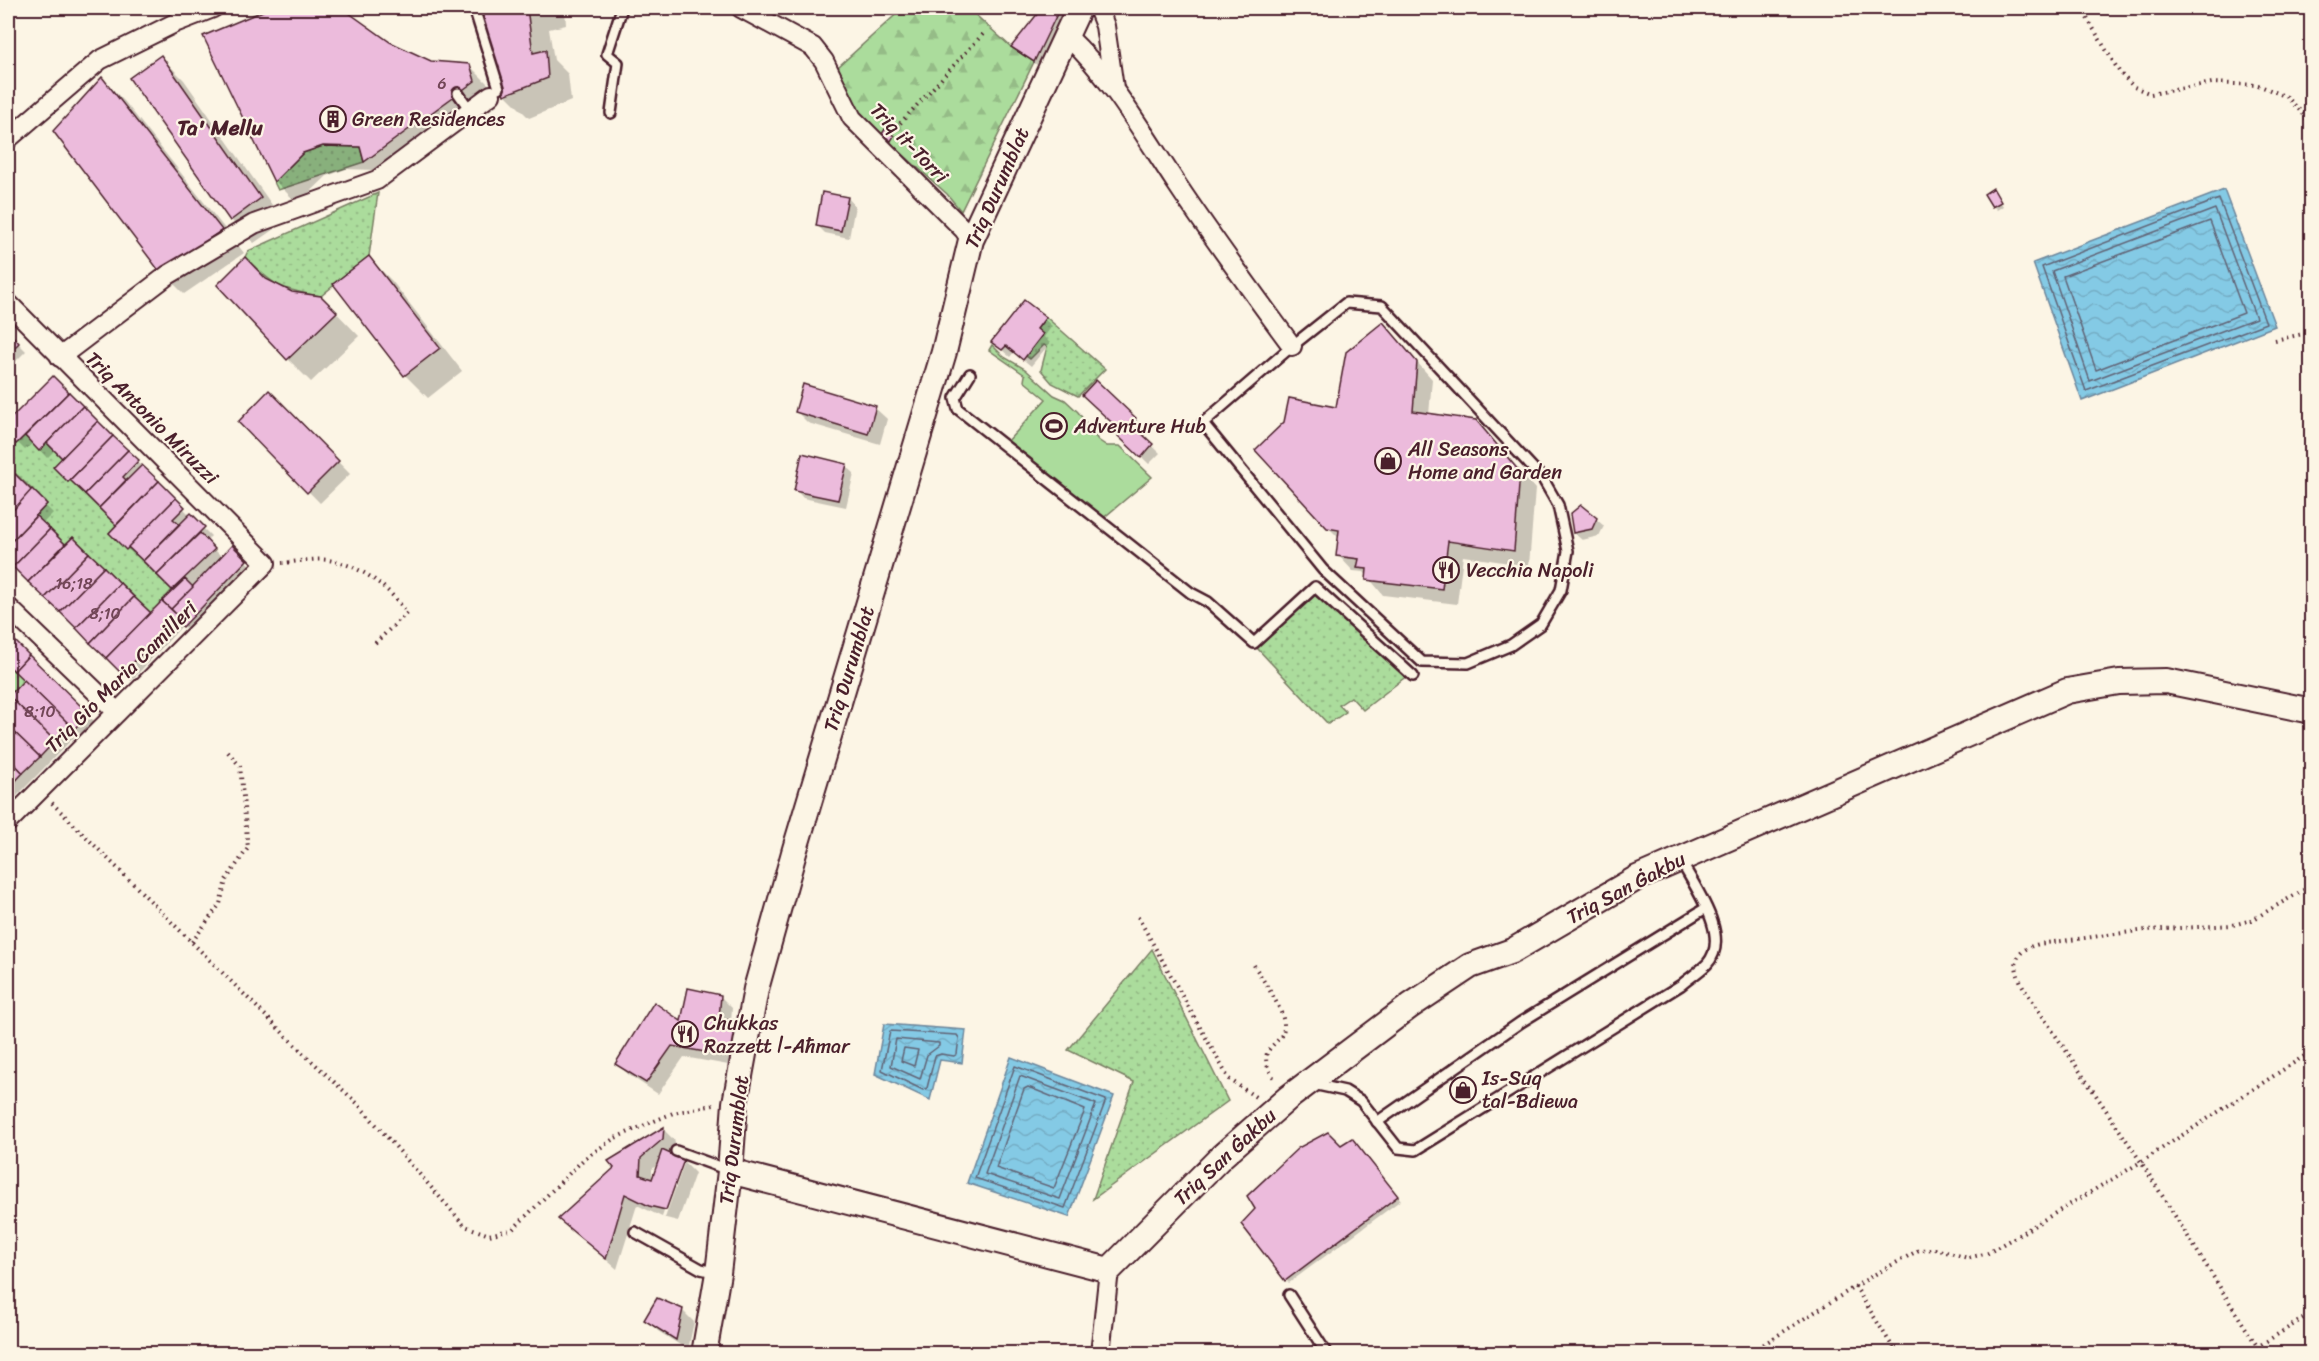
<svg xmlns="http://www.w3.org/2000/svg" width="2319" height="1361" font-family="Sriracha,sans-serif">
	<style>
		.green { fill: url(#green-dots); stroke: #7a7e64; stroke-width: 1.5 }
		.forest { fill: url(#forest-firs); stroke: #7a7e64; stroke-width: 1.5 }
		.pitch { fill: #abdc9c; stroke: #7a7e64; stroke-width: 1.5 }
		.water { fill: url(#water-waves); stroke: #6d869b; stroke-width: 1.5 }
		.shadow { fill: #0003; fill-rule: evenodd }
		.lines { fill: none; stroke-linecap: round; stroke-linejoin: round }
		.shore { stroke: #616375; stroke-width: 1.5 }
		.building { fill: #ecbbdc; stroke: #4a1f2b; stroke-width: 1.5 }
		.lane-casing { stroke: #4a1f2b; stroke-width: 14 }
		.street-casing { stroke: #4a1f2b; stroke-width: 22 }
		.secondary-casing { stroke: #4a1f2b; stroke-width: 28 }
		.path { stroke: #4a1f2b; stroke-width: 4; stroke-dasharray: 1.5 4.5; stroke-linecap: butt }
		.lane { stroke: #fcf5e5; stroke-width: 9 }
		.street { stroke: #fcf5e5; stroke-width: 18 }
		.secondary { stroke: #fcf5e5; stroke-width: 24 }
		.labels { text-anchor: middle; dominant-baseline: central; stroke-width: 4.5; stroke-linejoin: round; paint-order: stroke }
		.number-label { font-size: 16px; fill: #724657 }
		.poi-label { font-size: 20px; fill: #4a1f2b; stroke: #fcf5e5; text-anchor: start }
		.street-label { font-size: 20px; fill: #4a1f2b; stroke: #fcf5e5 }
		.neighbourhood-label { font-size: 21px; font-weight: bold; fill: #4a1f2b; stroke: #fcf5e5 }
	</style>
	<defs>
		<pattern id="green-dots" width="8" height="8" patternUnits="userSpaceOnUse" patternTransform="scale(1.5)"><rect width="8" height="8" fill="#abdc9c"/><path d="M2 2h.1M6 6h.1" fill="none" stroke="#95bc87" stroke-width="1.8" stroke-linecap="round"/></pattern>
		<pattern id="forest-firs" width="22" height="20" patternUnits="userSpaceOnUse" patternTransform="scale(1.5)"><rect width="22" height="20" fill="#abdc9c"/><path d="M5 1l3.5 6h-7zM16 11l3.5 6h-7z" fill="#95bc87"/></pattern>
		<pattern id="water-waves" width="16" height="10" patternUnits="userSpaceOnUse" patternTransform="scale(1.5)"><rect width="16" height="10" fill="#84cae5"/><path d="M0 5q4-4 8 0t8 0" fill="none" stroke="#74adc5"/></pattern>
	</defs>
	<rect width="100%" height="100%" fill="#fcf5e5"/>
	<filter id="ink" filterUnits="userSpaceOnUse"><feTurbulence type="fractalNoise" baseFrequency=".0167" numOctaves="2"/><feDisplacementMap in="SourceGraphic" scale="12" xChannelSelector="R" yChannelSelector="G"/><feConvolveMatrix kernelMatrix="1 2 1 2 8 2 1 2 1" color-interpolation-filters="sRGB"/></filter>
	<g filter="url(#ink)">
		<g class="green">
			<polygon points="323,146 360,147 364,162 278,190 274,182 303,153"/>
			<path d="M 378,193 L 369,256 L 321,296 C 281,290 273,286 245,257 L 248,251 Z"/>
			<polygon points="1046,317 1105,369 1078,396 1052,383 1041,370 1047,347 1044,345 1030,359 1026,356 1043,335 1037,329"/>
			<polygon points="25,436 39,451 47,443 62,458 68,482 70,480 116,525 109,533 128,547 172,590 151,613 73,537 65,544 36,516 47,504 16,474 8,482 8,448 10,450"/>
			<polygon points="1315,593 1408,675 1363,710 1351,697 1339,705 1346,712 1328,724 1257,648"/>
			<polygon points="8,665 24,680 8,698"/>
			<polygon points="1152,949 1228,1101 1093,1199 1134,1082 1068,1050"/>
		</g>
		<polygon class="forest" points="903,8 968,8 1011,47 1034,62 961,211 947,194 857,113 838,67"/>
		<polygon class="pitch" points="992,345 1004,357 1025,369 1054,395 1065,400 1078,412 1098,440 1107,446 1120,446 1152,477 1101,520 1007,442 1046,399 1024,381 1025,375 989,350"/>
		<g class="water">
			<polygon points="2224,190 2275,326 2082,401 2033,263"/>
			<polygon points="884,1024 966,1030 962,1063 940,1060 930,1100 875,1074"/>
			<polygon points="1011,1057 1114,1096 1069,1217 967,1183"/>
		</g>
		<g class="shadow">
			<polygon points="274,8 339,8 389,43 431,62 469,65 493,89 497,105 389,184 375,170 346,169 327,176 298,204 275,181 205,37"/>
			<polygon points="481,8 565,8 566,25 549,29 554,60 568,74 571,101 529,118 506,95"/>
			<polygon points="1044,8 1056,8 1066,19 1041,68 1013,47"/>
			<polygon points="161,57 184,80 284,222 254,243 231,220"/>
			<polygon points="102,79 125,102 244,253 184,294 161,271"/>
			<polygon points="1996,194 2003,206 1997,210 1993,206"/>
			<polygon points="848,198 855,206 849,238 825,233 818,226"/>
			<polygon points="369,258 392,281 462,371 428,398 405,375"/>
			<polygon points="268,282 291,293 321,297 359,336 311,382 288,359"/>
			<polygon points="1025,302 1052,326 1044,337 1050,343 1031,366 1014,352 1010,357 993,342"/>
			<polygon points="1383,324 1432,379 1429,415 1476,421 1535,489 1529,566 1463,556 1457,604 1383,595 1364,572 1353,571 1338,555 1340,539 1328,527 1337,409"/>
			<polygon points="8,333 26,351 8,369"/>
			<polygon points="53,378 211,536 206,541 223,558 232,548 253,568 191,633 183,625 131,681 8,559 8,484 15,476 53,513 42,524 65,547 151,615 175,591 137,553 135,556 111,533 118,526 56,467 64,458 55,450 47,458 33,443 25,450 8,433 8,423"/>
			<polygon points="1096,382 1143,426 1138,432 1160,453 1149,464 1120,436 1124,432"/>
			<polygon points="269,392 350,474 320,503 240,422"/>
			<polygon points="875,408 887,419 880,444 808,423 796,411"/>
			<polygon points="846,466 854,473 846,507 803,498 796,490"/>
			<polygon points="1596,519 1604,526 1599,536 1582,540 1574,533"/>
			<polygon points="8,637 95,722 82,736 79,732 8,805 8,700 26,681 8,666"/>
			<polygon points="720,996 732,1008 731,1022 745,1068 684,1057 658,1094 629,1075 617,1064"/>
			<path d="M 663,1129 L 675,1141 L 674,1151 L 670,1155 L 683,1161 L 695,1173 L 678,1221 L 662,1217 L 637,1205 L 617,1269 L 572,1230 ZM 658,1164 L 652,1181 L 652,1169 ZM 681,1164 L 684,1164 L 665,1218 L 662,1217 Z"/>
			<polygon points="1355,1143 1401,1200 1289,1283 1286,1280 1256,1209 1341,1147"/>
			<polygon points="682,1310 694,1322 688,1350 658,1331 646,1320"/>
		</g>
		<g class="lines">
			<g class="shore">
				<polygon points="2219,199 2266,323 2086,391 2042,267"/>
				<polygon points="2215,209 2256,318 2090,381 2052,271"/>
				<polygon points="2210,221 2244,313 2096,370 2063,276"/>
				<polygon points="890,1031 957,1035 959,1038 957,1054 954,1056 941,1054 935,1056 927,1088 923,1090 882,1070"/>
				<polygon points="896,1039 939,1043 939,1046 927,1055 920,1079 891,1066"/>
				<polygon points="904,1048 918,1050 914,1066 901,1061"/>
				<polygon points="1015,1066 1106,1100 1065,1208 975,1178"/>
				<polygon points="1020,1076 1096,1104 1060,1199 985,1174"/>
				<polygon points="1028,1087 1085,1110 1054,1188 996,1168 1024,1089"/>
			</g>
		</g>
		<g class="building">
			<polygon points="270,8 342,8 390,42 431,61 470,64 475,81 364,162 360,147 323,146 303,153 274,182 203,36"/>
			<polygon points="479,8 527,8 533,53 546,50 548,78 504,95"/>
			<polygon points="1042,8 1057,8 1059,10 1034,62 1011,47"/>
			<polygon points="161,55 261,198 230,221 129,78"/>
			<polygon points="102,77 222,230 160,272 53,131"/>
			<polygon points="885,129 894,136 891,141 882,134"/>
			<polygon points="1993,188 2001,202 1992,207 1984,194"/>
			<polygon points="822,192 848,197 841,231 816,226"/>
			<polygon points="369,256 440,348 404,376 333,284"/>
			<polygon points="245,257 266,279 292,292 321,296 337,312 287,360 217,285"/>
			<polygon points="1024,300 1046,317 1037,329 1043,334 1023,360 1006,346 1002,350 991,342"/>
			<polygon points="1383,322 1417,362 1413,411 1476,420 1520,472 1514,551 1448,541 1442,589 1366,580 1367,569 1357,568 1359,559 1336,556 1339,530 1327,528 1255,450 1284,422 1289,398 1336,407 1346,352"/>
			<polygon points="8,331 19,343 8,354"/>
			<polygon points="53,376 69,392 16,444 8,435 8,421"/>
			<polygon points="1096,380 1136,418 1131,424 1153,444 1141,458 1118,436 1122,432 1082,395"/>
			<polygon points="803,384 876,406 868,434 795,412"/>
			<polygon points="269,390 339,461 307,493 238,422"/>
			<polygon points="69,392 83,406 39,451 25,436"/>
			<polygon points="83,406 98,421 62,458 47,443"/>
			<polygon points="98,421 113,436 68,482 53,467"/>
			<polygon points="113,436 128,450 85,494 70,480"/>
			<polygon points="128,450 139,460 123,477 126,480 99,508 85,494"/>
			<polygon points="802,453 847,464 838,500 794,491"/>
			<polygon points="142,465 159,481 116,525 99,508"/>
			<polygon points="15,474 32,491 8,516 8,482"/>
			<polygon points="159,481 176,498 126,550 109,533"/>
			<polygon points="32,489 47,504 8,545 8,516"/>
			<polygon points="176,498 185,507 173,519 179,524 143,561 128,547"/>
			<polygon points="1581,505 1597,518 1592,529 1573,533 1570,514"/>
			<polygon points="191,513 205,527 157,575 143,561"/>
			<polygon points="36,516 50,529 13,567 8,561 8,545"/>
			<polygon points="50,529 65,544 28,582 13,567"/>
			<polygon points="200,533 215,549 172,590 157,575"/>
			<polygon points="73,537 89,553 45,598 28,582"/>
			<polygon points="232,545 247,560 183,627 175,619 178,616 171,609"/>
			<polygon points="89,553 104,567 60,612 45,598"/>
			<polygon points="104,567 120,583 76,628 60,612"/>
			<polygon points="185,579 193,587 171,609 162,601"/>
			<polygon points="120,583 134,597 90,643 76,628"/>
			<polygon points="134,597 151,613 106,658 90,643"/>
			<polygon points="162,601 178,616 122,674 106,658"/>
			<polygon points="8,634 29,655 14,671 8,665"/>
			<polygon points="29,655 89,714 74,729 14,671"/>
			<polygon points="24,680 71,726 55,741 9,696"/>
			<polygon points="9,696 55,741 40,757 8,726"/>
			<polygon points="8,726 40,757 23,773 8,757"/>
			<polygon points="8,757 23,773 8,789"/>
			<polygon points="688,988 721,995 719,1019 738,1021 733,1057 672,1046 646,1083 615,1064 654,1002 681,1021"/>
			<polygon points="664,1127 663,1139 641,1158 640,1175 652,1179 662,1150 684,1160 666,1210 649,1206 625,1194 606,1259 558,1219 614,1168 608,1161"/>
			<polygon points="1328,1132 1341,1145 1352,1138 1398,1196 1285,1281 1241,1224 1255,1209 1247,1196 1298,1148"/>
			<polygon points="657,1298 683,1309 676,1340 644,1320"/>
		</g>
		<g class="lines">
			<defs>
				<g id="lane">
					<polyline points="474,8 499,88"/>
					<polyline points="458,93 470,110"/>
					<polyline points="611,113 618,63 607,54 622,8"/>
					<polygon points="1346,303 1382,306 1543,479 1558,505 1568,551 1561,590 1541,624 1511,645 1468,663 1422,662 1323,570 1203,423 1292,346"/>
					<polyline points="970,374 955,398 958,409 1191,593 1208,602 1254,643 1315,587 1413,676"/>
					<path d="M 1313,1084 L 1345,1091 L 1361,1101 L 1398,1148 L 1416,1150 L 1681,985 C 1689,978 1699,972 1707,964 C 1732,937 1695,888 1681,861"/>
					<polyline points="1377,1122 1521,1022 1706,908"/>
					<polyline points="676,1151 728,1170"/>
					<polyline points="635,1232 701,1269 718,1273"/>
					<polyline points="1289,1295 1327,1354"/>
				</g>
				<g id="street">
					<polyline points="741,8 813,47 824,61 852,118 964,230 971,240"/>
					<polyline points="1098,8 1105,26 1114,88"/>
					<path d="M 1067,36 C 1112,78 1144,135 1178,186 C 1214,240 1253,293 1292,346"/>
					<polyline points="8,139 100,60 177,22 213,8"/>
					<polyline points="8,303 266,563 8,822"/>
					<polyline points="60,357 168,275 254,224 377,180 491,95"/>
					<polyline points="8,607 117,712"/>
					<polyline points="1100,1354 1109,1270"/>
				</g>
				<g id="secondary">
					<polyline points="730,1171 1109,1270 1222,1156 1288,1098 1410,1006 1470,966 1512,951 1637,878 2067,691 2119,682 2166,681 2312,711"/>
					<polyline points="704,1354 718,1273 730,1171 735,1103 756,989 795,849 944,352 971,240 1079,8"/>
				</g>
			</defs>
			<use href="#lane" class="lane-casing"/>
			<use href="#street" class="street-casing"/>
			<use href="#secondary" class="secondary-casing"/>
			<g class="path">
				<polyline points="2081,8 2120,73 2134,87 2151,94 2212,83 2258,85 2287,97 2306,117 2312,141"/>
				<polyline points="892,132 984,33"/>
				<polyline points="2275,340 2312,332"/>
				<path d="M 282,563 C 298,562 318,557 333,561 C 364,567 390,589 407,613 L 374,644"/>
				<polyline points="52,803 304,1054 358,1104 465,1226 489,1235 513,1229 585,1158 615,1138 673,1113 714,1105"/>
				<polyline points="1138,917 1229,1079 1257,1098"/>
				<polyline points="192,942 220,904 226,880 248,848 240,766 227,751"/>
				<path d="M 1254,965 C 1262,979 1283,1008 1284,1024 C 1286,1048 1249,1044 1276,1081"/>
				<polyline points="1855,1286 1897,1354"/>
				<polyline points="1748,1354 1872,1276 1919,1250 1935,1249 1968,1258 1988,1253 2141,1162 2312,1051"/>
				<polyline points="2246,1354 2312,1313"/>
				<path d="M 2262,1354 L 2141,1162 L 2025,990 C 2012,968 2011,951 2039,944 L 2146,930 L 2233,925 L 2252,920 L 2312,885"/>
			</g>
			<use href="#lane" class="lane"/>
			<use href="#street" class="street"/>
			<use href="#secondary" class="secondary"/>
		</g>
	</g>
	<defs>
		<symbol id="building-ring" viewBox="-11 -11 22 22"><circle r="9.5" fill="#fcf5e5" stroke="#4a1f2b" stroke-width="1.5"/><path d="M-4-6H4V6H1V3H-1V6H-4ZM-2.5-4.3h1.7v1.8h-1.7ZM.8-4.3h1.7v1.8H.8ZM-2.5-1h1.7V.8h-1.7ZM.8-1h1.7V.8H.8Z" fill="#4a1f2b"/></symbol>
		<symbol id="stadium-ring" viewBox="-11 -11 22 22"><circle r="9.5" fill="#fcf5e5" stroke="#4a1f2b" stroke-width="1.5"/><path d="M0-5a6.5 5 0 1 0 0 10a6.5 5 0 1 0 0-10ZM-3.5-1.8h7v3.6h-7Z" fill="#4a1f2b"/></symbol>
		<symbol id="shop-ring" viewBox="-11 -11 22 22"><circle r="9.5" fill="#fcf5e5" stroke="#4a1f2b" stroke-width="1.5"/><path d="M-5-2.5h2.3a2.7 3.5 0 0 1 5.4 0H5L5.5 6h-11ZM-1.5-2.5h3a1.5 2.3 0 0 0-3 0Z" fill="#4a1f2b"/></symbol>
		<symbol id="restaurant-ring" viewBox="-11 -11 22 22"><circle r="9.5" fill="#fcf5e5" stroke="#4a1f2b" stroke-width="1.5"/><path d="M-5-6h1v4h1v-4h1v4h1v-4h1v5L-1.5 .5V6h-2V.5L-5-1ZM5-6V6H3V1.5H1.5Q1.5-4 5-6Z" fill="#4a1f2b"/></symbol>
	</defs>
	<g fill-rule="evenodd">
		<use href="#building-ring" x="318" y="104" width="30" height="30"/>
		<use href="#stadium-ring" x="1039" y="411" width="30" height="30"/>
		<use href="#shop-ring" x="1373" y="446" width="30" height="30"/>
		<use href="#restaurant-ring" x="1431" y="555" width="30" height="30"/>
		<use href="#restaurant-ring" x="670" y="1019" width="30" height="30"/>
		<use href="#shop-ring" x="1448" y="1075" width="30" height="30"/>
	</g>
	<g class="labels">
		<g class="number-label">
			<text x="442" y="83">6</text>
			<text x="74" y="583">16;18</text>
			<text x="105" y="613">8;10</text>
			<text x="40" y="711">8;10</text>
		</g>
		<g class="poi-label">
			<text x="352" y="119">Green Residences</text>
			<text x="1074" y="426">Adventure Hub</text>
			<text x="1408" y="449">All Seasons<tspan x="1408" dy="23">Home and Garden</tspan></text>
			<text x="1466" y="570">Vecchia Napoli</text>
			<text x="704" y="1023">Chukkas<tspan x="704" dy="23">Razzett l-Aħmar</tspan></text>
			<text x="1482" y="1078">Is-Suq<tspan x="1482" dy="23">tal-Bdiewa</tspan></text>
		</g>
		<g class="street-label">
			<text transform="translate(909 143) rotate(46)">Triq it-Torri</text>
			<text transform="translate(997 188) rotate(-66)">Triq Durumblat</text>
			<text transform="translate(152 418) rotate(45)">Triq Antonio Miruzzi</text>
			<text transform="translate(849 669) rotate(-73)">Triq Durumblat</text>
			<text transform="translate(121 677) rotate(-45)">Triq Gio Maria Camilleri</text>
			<text transform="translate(1626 888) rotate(-28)">Triq San Ġakbu</text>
			<text transform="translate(734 1140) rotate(-83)">Triq Durumblat</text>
			<text transform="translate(1225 1157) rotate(-43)">Triq San Ġakbu</text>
		</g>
		<g class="neighbourhood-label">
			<text x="220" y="128">Ta' Mellu</text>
		</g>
	</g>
	<rect width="2319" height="1361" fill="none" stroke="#fcf5e5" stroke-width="30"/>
	<rect x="15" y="15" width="2289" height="1331" fill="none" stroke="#4a1f2b" stroke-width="2" filter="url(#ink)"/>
</svg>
